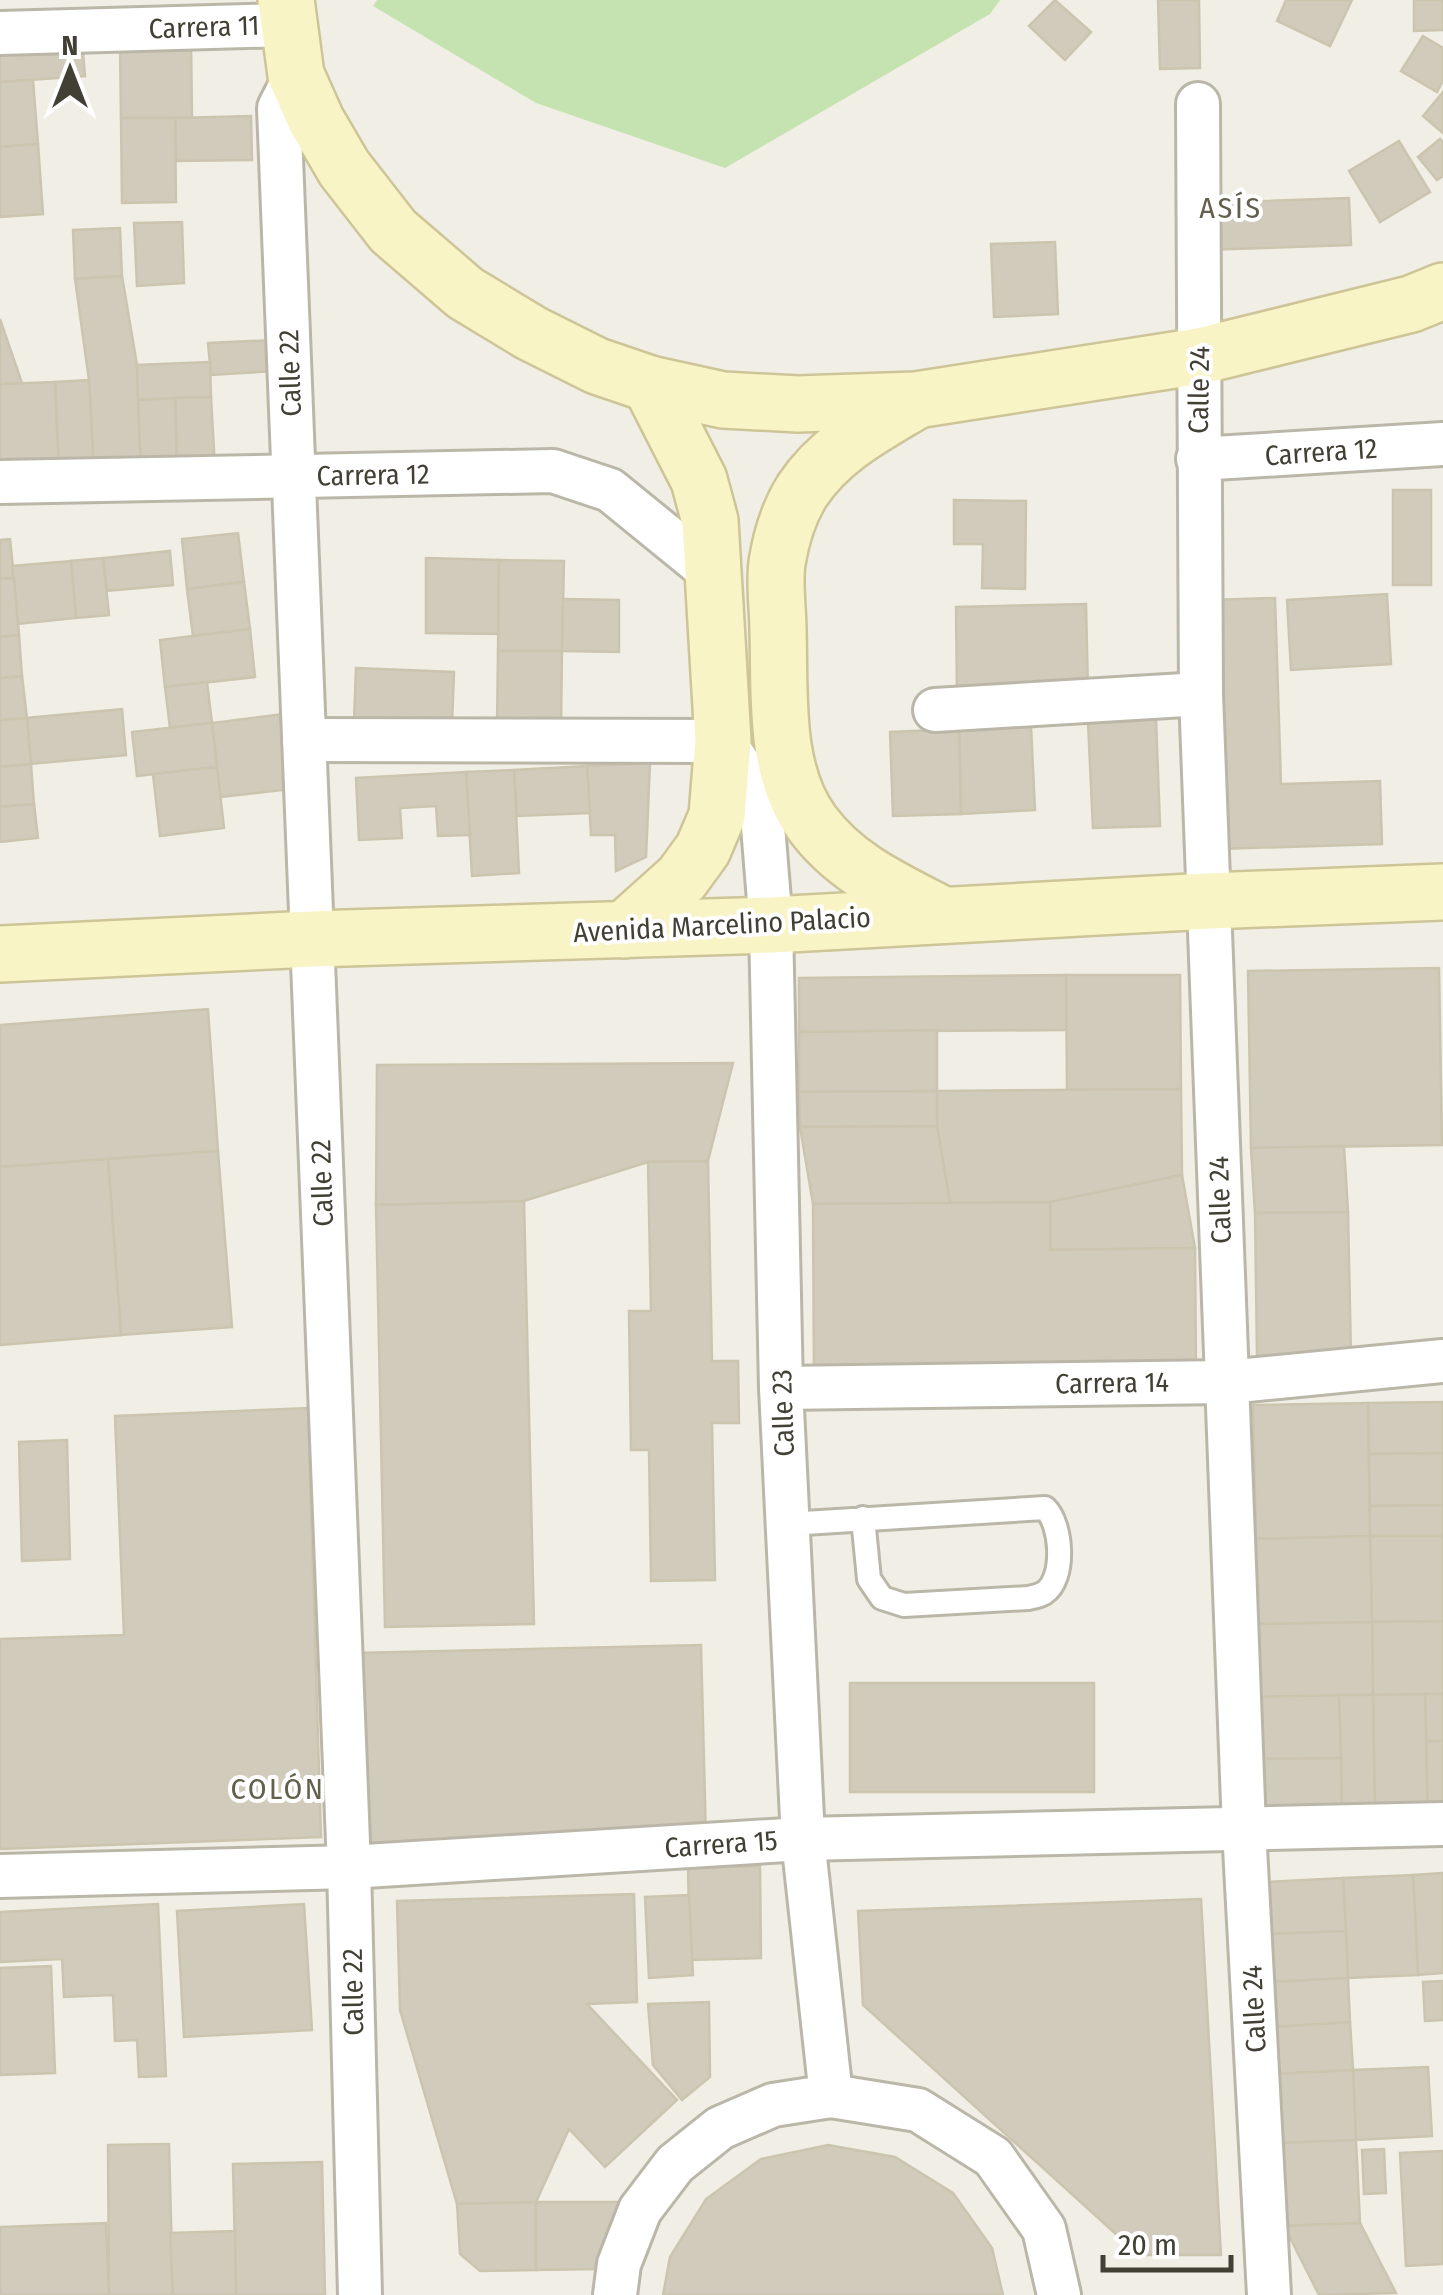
<svg xmlns="http://www.w3.org/2000/svg" width="1443" height="2295" font-family="'Fira Sans Condensed',sans-serif">
	<style>
		.green { fill: #c5e2b1 }
		.building { fill: #d1cbbb; stroke: #cbc4af; stroke-width: 2.5 }
		.lines { fill: none; stroke-linecap: round; stroke-linejoin: round }
		.lane-casing { stroke: #bbb7a8; stroke-width: 28 }
		.street-casing { stroke: #bbb7a8; stroke-width: 48 }
		.secondary-casing { stroke: #cdc598; stroke-width: 60 }
		.lane { stroke: #fff; stroke-width: 22 }
		.street { stroke: #fff; stroke-width: 42 }
		.secondary { stroke: #f9f4c6; stroke-width: 55 }
		.labels { text-anchor: middle; dominant-baseline: central; stroke-width: 8; stroke-linejoin: round; paint-order: stroke }
		.street-label { font-size: 28px; fill: #423f35; stroke: #fff }
		.neighbourhood-label { font-size: 30px; letter-spacing: 2.5px; fill: #645e4d; stroke: #fff }
	</style>
	<rect width="100%" height="100%" fill="#f1efe5"/>
	<polygon class="green" points="377,0 1000,0 990,14 725,168 536,103 373,6"/>
	<g class="building">
		<polygon points="1055,0 1091,32 1065,60 1029,26"/>
		<polygon points="1158,0 1199,0 1200,68 1160,69"/>
		<polygon points="1286,0 1352,0 1330,46 1277,21"/>
		<polygon points="1414,0 1443,0 1443,30 1414,31"/>
		<polygon points="1423,36 1443,48 1443,81 1437,92 1401,71"/>
		<polygon points="82,40 85,76 0,82 0,46"/>
		<polygon points="191,42 192,118 121,118 120,43"/>
		<polygon points="33,80 38,144 0,147 0,82"/>
		<polygon points="1443,92 1443,133 1423,116"/>
		<polygon points="251,116 252,160 176,161 175,118"/>
		<polygon points="121,118 175,118 176,202 122,203"/>
		<polygon points="1440,139 1443,142 1443,176 1437,180 1418,157"/>
		<polygon points="1399,141 1430,192 1380,222 1349,171"/>
		<polygon points="38,144 43,214 0,217 0,147"/>
		<polygon points="1349,198 1351,245 1204,250 1203,203"/>
		<polygon points="182,222 184,283 137,286 134,223"/>
		<polygon points="120,228 122,276 75,279 73,230"/>
		<polygon points="1055,242 1058,314 994,317 991,244"/>
		<polygon points="122,276 137,365 141,471 94,473 89,380 75,279"/>
		<polygon points="0,319 22,383 0,384"/>
		<polygon points="275,340 276,371 211,375 208,343"/>
		<polygon points="210,362 211,397 138,400 137,365"/>
		<polygon points="89,380 94,473 59,475 55,382"/>
		<polygon points="55,382 59,475 0,478 0,384"/>
		<polygon points="211,397 215,468 177,470 175,398"/>
		<polygon points="175,398 177,470 141,471 138,400"/>
		<rect x="1393" y="490" width="38" height="95"/>
		<polygon points="954,500 1026,501 1025,589 982,588 983,544 954,544"/>
		<polygon points="238,533 244,582 187,589 182,539"/>
		<polygon points="10,539 14,578 0,579 0,540"/>
		<polygon points="170,551 173,585 107,591 103,558"/>
		<polygon points="103,558 109,615 76,618 71,561"/>
		<polygon points="426,558 499,560 498,634 426,633"/>
		<polygon points="499,560 564,561 562,651 498,651"/>
		<polygon points="71,561 76,618 18,624 12,566"/>
		<polygon points="14,578 19,635 0,637 0,579"/>
		<polygon points="244,582 250,629 193,636 187,589"/>
		<polygon points="1387,594 1391,664 1291,670 1287,600"/>
		<polygon points="1275,598 1281,784 1380,781 1382,844 1218,849 1211,600"/>
		<polygon points="563,599 619,600 619,652 562,651"/>
		<polygon points="1086,604 1088,693 957,696 956,607"/>
		<polygon points="250,629 255,677 165,687 160,640"/>
		<polygon points="19,635 22,676 0,678 0,637"/>
		<polygon points="498,651 562,651 561,728 497,727"/>
		<polygon points="356,668 454,672 452,725 354,721"/>
		<polygon points="22,676 27,718 0,720 0,678"/>
		<polygon points="207,682 212,723 170,728 165,687"/>
		<polygon points="122,709 126,755 31,764 27,718"/>
		<polygon points="292,713 300,788 220,797 212,723"/>
		<polygon points="27,718 31,764 0,767 0,720"/>
		<polygon points="1156,719 1160,826 1093,828 1088,722"/>
		<polygon points="212,723 217,767 137,776 132,732"/>
		<polygon points="1031,726 1035,810 961,814 959,729"/>
		<polygon points="959,729 961,814 893,816 890,732"/>
		<polygon points="650,763 646,857 616,871 615,835 591,835 587,766"/>
		<polygon points="31,764 34,804 0,807 0,767"/>
		<polygon points="587,766 590,813 517,816 514,770"/>
		<polygon points="217,767 224,828 160,836 153,774"/>
		<polygon points="514,770 519,873 472,876 466,772"/>
		<polygon points="466,772 470,835 438,836 436,806 400,808 402,838 359,840 356,778"/>
		<polygon points="34,804 38,838 0,842 0,807"/>
		<polygon points="1439,968 1442,1145 1251,1148 1248,971"/>
		<polygon points="1066,975 1067,1030 799,1032 799,978"/>
		<polygon points="1066,975 1180,975 1181,1089 1067,1090"/>
		<polygon points="208,1009 218,1151 0,1167 0,1025"/>
		<polygon points="937,1030 937,1091 799,1092 799,1032"/>
		<polygon points="733,1063 708,1161 648,1162 524,1201 376,1205 377,1065"/>
		<polygon points="1181,1089 1182,1175 1050,1202 950,1203 937,1126 937,1091"/>
		<polygon points="937,1091 937,1126 800,1127 799,1092"/>
		<polygon points="937,1126 950,1203 813,1204 800,1127"/>
		<polygon points="1344,1146 1348,1212 1255,1213 1251,1148"/>
		<polygon points="218,1151 232,1327 121,1335 108,1159"/>
		<polygon points="108,1159 121,1335 0,1345 0,1167"/>
		<polygon points="708,1161 712,1361 738,1361 739,1423 712,1423 715,1580 651,1581 649,1450 631,1450 629,1311 651,1311 648,1162"/>
		<polygon points="1182,1175 1195,1248 1050,1250 1050,1202"/>
		<polygon points="524,1201 534,1624 385,1627 376,1205"/>
		<polygon points="1050,1202 1050,1250 1195,1248 1196,1372 814,1375 813,1204"/>
		<polygon points="1348,1212 1351,1356 1257,1356 1255,1213"/>
		<polygon points="1443,1402 1443,1453 1369,1454 1368,1403"/>
		<polygon points="1368,1403 1370,1536 1256,1539 1253,1405"/>
		<polygon points="308,1408 321,1837 0,1849 0,1639 124,1635 115,1416"/>
		<polygon points="67,1440 70,1559 22,1561 19,1442"/>
		<polygon points="1443,1453 1443,1505 1370,1506 1369,1454"/>
		<polygon points="1443,1505 1443,1536 1370,1536 1370,1506"/>
		<polygon points="1370,1536 1443,1536 1443,1621 1372,1622"/>
		<polygon points="1370,1536 1372,1622 1258,1624 1256,1539"/>
		<polygon points="1443,1621 1443,1694 1373,1695 1372,1622"/>
		<polygon points="1372,1622 1373,1695 1259,1697 1258,1624"/>
		<polygon points="701,1645 706,1839 360,1847 355,1653"/>
		<rect x="850" y="1683" width="244" height="109"/>
		<polygon points="1425,1694 1443,1694 1443,1741 1426,1741"/>
		<polygon points="1425,1694 1428,1816 1375,1816 1373,1695"/>
		<polygon points="1339,1695 1373,1695 1375,1816 1342,1817"/>
		<polygon points="1339,1695 1341,1758 1260,1759 1259,1697"/>
		<polygon points="1426,1741 1443,1741 1443,1815 1428,1816"/>
		<polygon points="1341,1758 1342,1817 1261,1818 1260,1759"/>
		<polygon points="760,1866 761,1958 690,1960 688,1868"/>
		<polygon points="1443,1873 1443,1973 1418,1975 1413,1875"/>
		<polygon points="1413,1875 1418,1975 1348,1978 1343,1878"/>
		<polygon points="1343,1878 1346,1931 1270,1934 1267,1882"/>
		<polygon points="634,1894 637,2002 587,2004 677,2100 605,2167 569,2129 536,2202 457,2204 400,2010 397,1901"/>
		<polygon points="689,1895 693,1975 649,1978 645,1897"/>
		<polygon points="1201,1899 1221,2255 1139,2255 863,2005 858,1911"/>
		<polygon points="158,1904 166,2076 139,2077 137,2040 115,2041 113,1995 64,1997 62,1959 0,1962 0,1912"/>
		<polygon points="304,1904 312,2030 184,2037 177,1911"/>
		<polygon points="1346,1931 1348,1978 1272,1982 1270,1934"/>
		<polygon points="51,1966 55,2073 0,2075 0,1968"/>
		<polygon points="1348,1978 1350,2022 1275,2027 1272,1982"/>
		<polygon points="1443,1981 1443,2020 1425,2021 1423,1982"/>
		<polygon points="709,2002 710,2077 682,2100 653,2065 648,2004"/>
		<polygon points="1350,2022 1353,2070 1277,2074 1275,2027"/>
		<polygon points="1428,2067 1432,2136 1356,2140 1353,2070"/>
		<polygon points="1353,2070 1356,2140 1280,2143 1277,2074"/>
		<polygon points="1356,2140 1360,2223 1284,2226 1280,2143"/>
		<polygon points="169,2144 173,2295 109,2295 108,2145"/>
		<polygon points="828,2145 895,2157 953,2193 992,2248 1003,2295 663,2295 670,2257 706,2199 761,2159"/>
		<polygon points="1384,2149 1386,2193 1364,2194 1362,2150"/>
		<polygon points="1443,2151 1443,2264 1406,2266 1400,2153"/>
		<polygon points="322,2162 325,2295 236,2295 233,2164"/>
		<polygon points="536,2202 536,2270 480,2271 460,2254 457,2204"/>
		<polygon points="536,2202 631,2202 602,2269 536,2270"/>
		<polygon points="106,2223 109,2295 0,2295 0,2227"/>
		<polygon points="1360,2223 1396,2293 1319,2295 1284,2226"/>
		<polygon points="235,2231 236,2295 173,2295 170,2233"/>
	</g>
	<g class="lines">
		<defs>
			<path id="lane" d="M 788,1524 L 1045,1508 C 1062,1524 1066,1579 1044,1593 C 1039,1596 1033,1597 1028,1598 L 904,1605 L 882,1598 L 869,1579 L 863,1518"/>
			<g id="street">
				<polyline points="0,33 287,25"/>
				<polyline points="296,75 279,108 349,1867 360,2295"/>
				<polyline points="1198,104 1201,694 1244,1829 1269,2295"/>
				<polyline points="1198,459 1443,444"/>
				<polyline points="0,482 553,471 610,490 713,574"/>
				<polyline points="935,710 1201,694"/>
				<polyline points="304,740 723,741 756,789 762,814 771,925 781,1388 803,1839 831,2096"/>
				<polyline points="781,1388 1227,1382 1443,1361"/>
				<polyline points="0,1876 349,1867 803,1839 1443,1824"/>
				<polyline points="615,2295 619,2264 640,2210 675,2164 720,2128 773,2105 831,2096 918,2110 993,2157 1044,2229 1059,2295"/>
			</g>
			<g id="secondary">
				<polyline points="286,0 296,75 316,120 344,168 393,231 465,293 531,333 597,366 650,384 723,400 798,404 916,400 1200,356 1411,304 1443,291"/>
				<path d="M 914,402 C 872,427 830,449 802,491 C 789,512 781,538 777,563 C 774,585 778,609 778,631 C 780,693 773,770 812,823 C 845,868 893,889 941,914"/>
				<polyline points="624,930 682,878 703,849 717,816 723,741 710,521 699,480 650,384"/>
				<polyline points="0,954 312,939 771,925 1209,901 1443,892"/>
			</g>
		</defs>
		<use href="#lane" class="lane-casing"/>
		<use href="#street" class="street-casing"/>
		<use href="#secondary" class="secondary-casing"/>
		<use href="#lane" class="lane"/>
		<use href="#street" class="street"/>
		<use href="#secondary" class="secondary"/>
	</g>
	<g class="labels">
		<g class="street-label">
			<text transform="translate(204 27) rotate(-2)">Carrera 11</text>
			<text transform="translate(290 373) rotate(-92)">Calle 22</text>
			<text transform="translate(1199 390) rotate(-89)">Calle 24</text>
			<text transform="translate(1321 452) rotate(-4)">Carrera 12</text>
			<text transform="translate(373 475) rotate(-1)">Carrera 12</text>
			<text transform="translate(722 925) rotate(-3)">Avenida Marcelino Palacio</text>
			<text transform="translate(322 1183) rotate(-92)">Calle 22</text>
			<text transform="translate(1220 1200) rotate(-92)">Calle 24</text>
			<text transform="translate(1112 1383) rotate(-1)">Carrera 14</text>
			<text transform="translate(783 1413) rotate(-92)">Calle 23</text>
			<text transform="translate(721 1844) rotate(-4)">Carrera 15</text>
			<text transform="translate(353 1992) rotate(-91)">Calle 22</text>
			<text transform="translate(1254 2009) rotate(-93)">Calle 24</text>
		</g>
		<g class="neighbourhood-label">
			<text x="1231" y="208">ASÍS</text>
			<text x="278" y="1789">COLÓN</text>
		</g>
	</g>
	<g transform="translate(70 70)" stroke="#ffffff" stroke-width="8" paint-order="stroke">
	<path d="M0-8L18 38L0 25L-18 38Z" fill="#423f35"/>
	<text y="-15" font-size="28" font-weight="bold" text-anchor="middle" fill="#423f35">N</text>
	</g>
	<path d="M1103 2255v15h128v-15" fill="none" stroke="#423f35" stroke-width="5"/>
	<text x="1118" y="2255" font-size="30" fill="#423f35" stroke="#ffffff" stroke-width="8" paint-order="stroke">20 m</text>
</svg>
